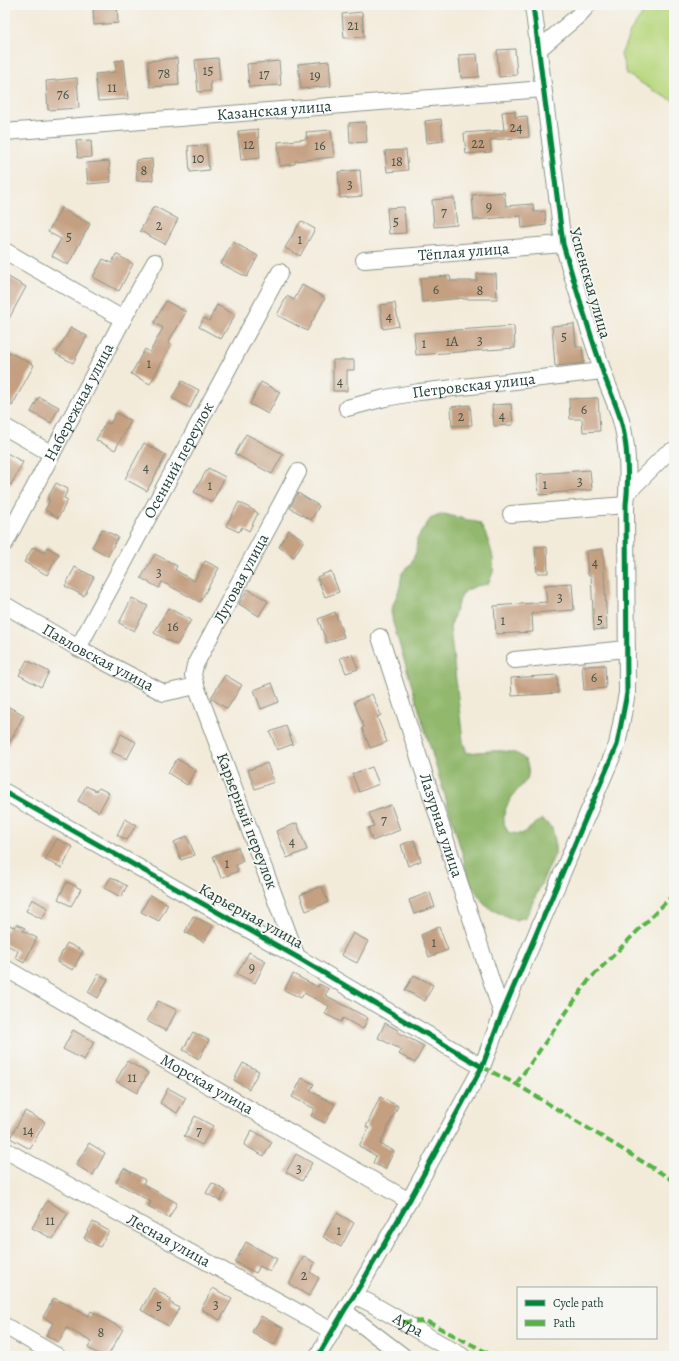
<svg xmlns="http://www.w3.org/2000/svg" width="679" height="1361" font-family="Alegreya,serif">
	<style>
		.green { fill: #b8d77e; stroke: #6c8a59 }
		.forest { fill: #92b86d; stroke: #587a50 }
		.building { fill: #c49f80 }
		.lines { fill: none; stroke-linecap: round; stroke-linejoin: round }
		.minor-casing { stroke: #899487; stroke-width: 18 }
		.minor { stroke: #fff; stroke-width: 16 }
		.quiet { stroke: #55b346; stroke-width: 4; stroke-dasharray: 8 4; stroke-linecap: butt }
		.cycleway-casing { stroke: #f6f6f2; stroke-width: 8 }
		.cycleway { stroke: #00873e; stroke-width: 5 }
		.labels { text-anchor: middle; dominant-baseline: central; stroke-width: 3.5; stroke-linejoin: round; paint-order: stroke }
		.number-label { font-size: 14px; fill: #485647 }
		.street-label { font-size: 16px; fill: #1f3d34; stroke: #f6f6f2 }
	</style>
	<rect width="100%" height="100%" fill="#f6f6f2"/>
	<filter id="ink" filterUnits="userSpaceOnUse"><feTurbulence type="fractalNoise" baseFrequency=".025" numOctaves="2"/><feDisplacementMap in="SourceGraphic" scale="8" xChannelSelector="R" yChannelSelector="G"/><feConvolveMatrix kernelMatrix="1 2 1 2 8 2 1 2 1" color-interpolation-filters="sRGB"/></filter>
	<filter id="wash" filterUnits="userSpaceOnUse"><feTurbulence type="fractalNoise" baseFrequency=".012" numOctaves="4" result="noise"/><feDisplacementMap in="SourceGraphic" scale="16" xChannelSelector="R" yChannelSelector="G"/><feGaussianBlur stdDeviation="0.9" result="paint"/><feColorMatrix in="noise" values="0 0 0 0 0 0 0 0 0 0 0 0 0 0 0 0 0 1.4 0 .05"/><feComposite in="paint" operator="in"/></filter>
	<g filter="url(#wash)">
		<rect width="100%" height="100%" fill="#f3ebda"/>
		<polygon class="green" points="649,5 674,5 674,101 654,91 627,74 621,55 630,32"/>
		<path class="forest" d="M 444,514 L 480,523 C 487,535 496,559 493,572 C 492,576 489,581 488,584 L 476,586 L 464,592 L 458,603 L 450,628 L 463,741 L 467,753 C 484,752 524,744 528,767 C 529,771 528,776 527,780 C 517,790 502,806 504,821 C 504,825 507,830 509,833 L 522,834 L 542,819 L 552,828 L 555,841 L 555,854 L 526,917 L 515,920 L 492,910 L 483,902 L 468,880 L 463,856 L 393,623 L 391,611 L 400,587 L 402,573 L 411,563 L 416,552 L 417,539 L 423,529 L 431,518 Z"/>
		<g id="blocks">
			<g class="building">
				<polygon points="93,5 117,5 118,23 94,25"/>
				<polygon points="362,12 364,37 344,38 342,14"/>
				<polygon points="515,49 517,75 499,77 497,50"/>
				<polygon points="477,54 479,77 461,78 459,55"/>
				<polygon points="177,58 179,85 150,87 148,61"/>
				<polygon points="218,58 220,80 210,81 211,91 198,92 195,60"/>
				<polygon points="124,60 128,99 98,101 95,74 116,72 115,61"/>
				<polygon points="279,61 281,85 249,87 247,64"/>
				<polygon points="329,61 331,86 301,89 298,64"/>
				<polygon points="77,78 79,108 48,110 46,81"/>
				<polygon points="515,111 515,117 527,116 529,137 490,140 491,152 466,154 464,133 504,130 502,112"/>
				<polygon points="441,119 443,141 427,143 425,121"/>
				<polygon points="365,122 367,142 350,143 349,123"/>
				<polygon points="258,129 260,158 241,160 238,131"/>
				<polygon points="331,130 334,157 295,161 295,164 280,166 278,142 307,139 306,132"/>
				<polygon points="91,140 92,157 78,158 76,141"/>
				<polygon points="206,145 209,170 190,172 188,146"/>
				<polygon points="406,150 408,170 387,172 385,151"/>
				<polygon points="152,159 153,180 137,181 136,160"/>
				<polygon points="109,161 111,182 88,184 86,163"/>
				<polygon points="360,170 362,196 340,198 338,172"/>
				<polygon points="504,192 506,206 533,204 534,212 545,211 546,225 522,228 521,216 474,220 472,195"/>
				<polygon points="454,198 457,225 434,227 432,200"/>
				<polygon points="154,206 178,219 165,244 140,231"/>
				<polygon points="404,207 406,233 389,234 387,208"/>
				<polygon points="61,208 90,224 68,265 52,256 61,239 48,232"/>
				<polygon points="301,221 315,229 300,256 285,248"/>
				<polygon points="233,242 258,256 247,277 221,264"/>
				<polygon points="116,254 133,264 119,291 93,277 103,259 112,263"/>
				<polygon points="477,274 496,274 497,299 463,299 463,298 422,302 420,278 450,276 451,281 477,281"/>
				<polygon points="5,275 26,287 5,326"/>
				<polygon points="302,285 325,298 307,331 277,315 287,296 294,300"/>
				<polygon points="166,301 186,312 168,343 171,345 150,384 131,374 145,349 150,352 163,328 154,323"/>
				<polygon points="395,303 399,326 383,329 380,305"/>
				<polygon points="217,305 235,315 221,339 199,327 204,318 209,321"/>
				<polygon points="574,324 576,347 582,347 584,363 555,366 552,326"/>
				<polygon points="514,326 515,348 416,355 414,333"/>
				<polygon points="71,327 87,336 73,363 56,354"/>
				<polygon points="5,350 34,365 12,406 5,402"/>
				<polygon points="333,360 354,360 354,370 347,370 347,391 333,391"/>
				<polygon points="182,381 199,390 190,408 172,398"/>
				<polygon points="261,382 280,392 268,414 250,404"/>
				<polygon points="39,397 59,407 51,423 31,412"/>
				<polygon points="598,398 600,431 583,432 582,419 570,419 569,399"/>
				<polygon points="511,404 513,425 494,426 492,405"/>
				<polygon points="470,405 472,425 452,426 451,407"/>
				<polygon points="116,413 131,421 115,450 96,440 106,422 110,424"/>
				<polygon points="246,434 283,454 272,474 235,454"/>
				<polygon points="144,443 166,455 147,491 125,479"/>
				<polygon points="5,452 23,462 11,485 5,481"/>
				<polygon points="208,468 225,477 212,502 194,492"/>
				<polygon points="590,470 592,490 553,493 553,494 539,495 537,474"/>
				<polygon points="56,483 68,489 64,498 68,500 58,518 45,510 50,500 47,499"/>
				<polygon points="298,493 319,506 311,520 290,508"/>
				<polygon points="239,502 258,513 249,531 242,527 239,532 226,526"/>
				<polygon points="102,529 118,537 108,556 92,547"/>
				<polygon points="289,530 304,540 294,557 279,547"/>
				<polygon points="33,547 44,553 47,547 59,554 47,575 24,562"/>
				<polygon points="535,547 547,547 548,573 537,573"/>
				<polygon points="603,549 607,629 594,630 591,575 588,575 586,551"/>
				<polygon points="155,554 177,566 175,570 194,581 205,561 219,568 200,602 162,582 159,588 141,578"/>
				<polygon points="75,567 94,577 84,596 65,586"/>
				<polygon points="331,571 339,592 325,597 317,577"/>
				<polygon points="572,583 574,610 532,613 533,632 496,634 494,606 547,602 545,585"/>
				<polygon points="248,589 268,601 259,616 239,604"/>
				<polygon points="132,598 148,606 134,631 119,623"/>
				<polygon points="168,608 191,620 177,645 154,633"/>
				<polygon points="335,612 344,637 327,643 318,619"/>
				<polygon points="352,654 358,669 346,673 340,658"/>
				<polygon points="27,660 49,672 41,687 19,675"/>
				<polygon points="605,665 606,688 584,690 582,666"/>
				<polygon points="225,675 242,685 227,709 211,698"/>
				<polygon points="557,675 558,693 512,696 511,678"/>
				<polygon points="272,683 279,702 261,709 254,690"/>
				<polygon points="372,694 381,715 377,717 387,742 370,748 362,728 364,727 354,702"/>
				<polygon points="5,705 24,715 5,751"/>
				<polygon points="286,726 293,744 277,750 270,732"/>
				<polygon points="121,734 136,742 127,759 112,752"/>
				<polygon points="177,759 196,770 187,785 168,773"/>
				<polygon points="267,763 274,782 255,789 248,770"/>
				<polygon points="372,767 379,784 359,792 352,774"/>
				<polygon points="86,786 96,791 99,788 109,793 99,812 78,801"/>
				<polygon points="391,805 400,830 372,841 368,828 374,826 369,813"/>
				<polygon points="125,819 136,825 127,840 117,835"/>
				<polygon points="297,823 307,850 287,858 276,831"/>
				<polygon points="187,836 195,855 181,860 174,842"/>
				<polygon points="57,839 73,847 62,868 45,860"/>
				<polygon points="414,840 421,861 408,866 401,845"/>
				<polygon points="238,847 243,861 236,865 238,871 221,878 213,856"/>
				<polygon points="111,877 127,886 121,897 104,888"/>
				<polygon points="67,882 81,889 71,906 58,899"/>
				<polygon points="322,886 328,902 306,911 300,895"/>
				<polygon points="430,892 435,907 414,914 409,900"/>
				<polygon points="150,895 168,904 159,921 141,912"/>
				<polygon points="32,899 48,908 42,919 26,911"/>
				<polygon points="193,916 213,926 204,942 185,932"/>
				<polygon points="16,924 25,928 23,931 37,938 24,963 15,958 18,951 5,944 5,933 9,925 14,927"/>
				<polygon points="439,927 448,950 429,957 421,935"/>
				<polygon points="353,933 368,941 357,963 341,955"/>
				<polygon points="67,943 83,951 73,970 57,962"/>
				<polygon points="249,952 266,961 255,983 237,974"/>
				<polygon points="98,974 108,979 98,998 88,992"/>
				<polygon points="293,974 318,987 319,984 329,989 325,995 368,1018 363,1029 343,1018 341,1022 325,1014 329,1006 304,993 301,998 284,990"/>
				<polygon points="414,975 433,985 425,1001 405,990"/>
				<polygon points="158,1001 177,1010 166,1031 147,1021"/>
				<polygon points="385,1023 398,1030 397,1032 424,1046 415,1063 399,1054 402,1050 378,1038"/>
				<polygon points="73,1030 94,1042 84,1060 63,1049"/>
				<polygon points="193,1032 209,1040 199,1059 183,1050"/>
				<polygon points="127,1061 148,1073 137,1093 116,1081"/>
				<polygon points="243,1063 259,1071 249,1089 234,1080"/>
				<polygon points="302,1078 314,1084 310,1091 335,1104 325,1123 311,1116 315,1109 292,1097"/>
				<polygon points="168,1088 186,1098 177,1113 160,1103"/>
				<polygon points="380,1097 398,1106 380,1144 394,1151 385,1169 373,1163 376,1156 359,1146 369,1128 366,1127"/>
				<polygon points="25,1111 45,1122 30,1149 10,1138"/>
				<polygon points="195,1116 213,1126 202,1145 184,1136"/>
				<polygon points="252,1130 272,1142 264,1156 244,1145"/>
				<polygon points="89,1143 105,1153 93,1175 76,1165"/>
				<polygon points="296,1154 312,1163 302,1181 286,1172"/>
				<polygon points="124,1168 145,1180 143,1184 177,1203 169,1218 148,1207 151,1202 116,1182"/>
				<polygon points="212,1183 226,1191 220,1201 206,1193"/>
				<polygon points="47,1201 68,1213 53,1239 32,1228"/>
				<polygon points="337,1213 354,1223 341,1247 323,1237"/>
				<polygon points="93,1222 109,1231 100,1247 84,1238"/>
				<polygon points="246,1242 277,1259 270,1272 260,1266 256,1273 235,1262"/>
				<polygon points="304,1256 315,1263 310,1272 319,1278 309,1296 289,1284"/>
				<polygon points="153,1288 171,1299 169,1302 179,1308 169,1326 141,1310"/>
				<polygon points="213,1288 232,1299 220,1320 201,1309"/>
				<polygon points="54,1298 88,1316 91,1311 123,1329 108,1356 102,1356 88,1348 92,1342 67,1328 59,1342 46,1335 53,1323 43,1317"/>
				<polygon points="261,1316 283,1328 274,1345 252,1332"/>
			</g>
		</g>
	</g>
	<g filter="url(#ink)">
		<use href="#blocks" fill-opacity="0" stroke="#899487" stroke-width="1"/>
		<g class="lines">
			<defs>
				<g id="minor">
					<polyline points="538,50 579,15 588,5"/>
					<path id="s1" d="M 5,132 L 543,89"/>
					<polyline points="5,251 123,319"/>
					<path id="s2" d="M 364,260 L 563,244"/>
					<path id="s3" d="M 347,408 L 385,398 L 419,392 L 602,371"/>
					<polyline points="5,427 52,454"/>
					<polyline points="628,492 666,454 674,450"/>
					<polyline points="511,514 626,505"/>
					<path id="s4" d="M 5,543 L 123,319 L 155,262"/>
					<path id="s5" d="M 5,605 L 78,648 L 164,693 L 196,686"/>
					<path id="s6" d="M 380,637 L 502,1014"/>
					<path id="s7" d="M 78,648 L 280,272"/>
					<polyline points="514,660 627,649"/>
					<polyline points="5,792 297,957 482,1067"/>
					<path id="s8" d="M 297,957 L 196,686 L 193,675 L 195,665 L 298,472"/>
					<path id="s9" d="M 5,968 L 409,1201"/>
					<path id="s10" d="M 5,1150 L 332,1331"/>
					<path id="s11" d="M 354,1295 L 372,1304 L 462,1356"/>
					<polyline points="344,1311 403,1356"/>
					<polyline points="5,1326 57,1356"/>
					<path d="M 318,1356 L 344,1311 L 360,1286 L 409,1201 L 482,1067 L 502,1014 L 617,745 L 627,693 L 626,505 C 629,480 628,442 620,417 C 615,401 607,385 602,369 C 588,327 575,286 563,244 L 533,5"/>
				</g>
			</defs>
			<use href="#minor" class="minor-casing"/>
			<use href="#minor" class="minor"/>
			<g class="quiet">
				<polyline points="482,1067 516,1084 674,1181"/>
				<polyline points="516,1084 589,980 674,894"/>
				<polyline points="403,1322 426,1321 494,1356"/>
			</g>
			<defs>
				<g id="cycleway">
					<polyline points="5,792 297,957 482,1067"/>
					<path d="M 318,1356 L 344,1311 L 360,1286 L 409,1201 L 482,1067 L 502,1014 L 617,745 L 627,693 L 626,505 C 629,480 628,442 620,417 C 615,401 607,385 602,369 C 588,327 575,286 563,244 L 533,5"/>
				</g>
			</defs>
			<use href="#cycleway" class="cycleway-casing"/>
			<use href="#cycleway" class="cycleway"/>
		</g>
	</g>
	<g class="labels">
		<g class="number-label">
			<text x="353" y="25">21</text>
			<text x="208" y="70">15</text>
			<text x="164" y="73">78</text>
			<text x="264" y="74">17</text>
			<text x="315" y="75">19</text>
			<text x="112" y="87">11</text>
			<text x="63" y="94">76</text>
			<text x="516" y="127">24</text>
			<text x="478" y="143">22</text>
			<text x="249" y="144">12</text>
			<text x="320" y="145">16</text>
			<text x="198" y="158">10</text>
			<text x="397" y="161">18</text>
			<text x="144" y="170">8</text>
			<text x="350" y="184">3</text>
			<text x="489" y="206">9</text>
			<text x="444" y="212">7</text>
			<text x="396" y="221">5</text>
			<text x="159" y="225">2</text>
			<text x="69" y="236">5</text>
			<text x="300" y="239">1</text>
			<text x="436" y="289">6</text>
			<text x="480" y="290">8</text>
			<text x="389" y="316">4</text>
			<text x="564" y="336">5</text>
			<text x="480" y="340">3</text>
			<text x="452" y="341">1А</text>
			<text x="424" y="343">1</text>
			<text x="149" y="363">1</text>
			<text x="340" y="381">4</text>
			<text x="584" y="409">6</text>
			<text x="502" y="415">4</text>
			<text x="461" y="416">2</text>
			<text x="146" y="467">4</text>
			<text x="580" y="481">3</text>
			<text x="545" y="484">1</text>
			<text x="210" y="485">1</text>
			<text x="595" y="562">4</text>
			<text x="159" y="572">3</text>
			<text x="560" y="597">3</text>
			<text x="600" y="619">5</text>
			<text x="503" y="620">1</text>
			<text x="173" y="626">16</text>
			<text x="594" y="677">6</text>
			<text x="384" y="820">7</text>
			<text x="292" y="841">4</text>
			<text x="227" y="863">1</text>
			<text x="434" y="942">1</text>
			<text x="252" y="967">9</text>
			<text x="132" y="1077">11</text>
			<text x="28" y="1130">14</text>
			<text x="199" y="1131">7</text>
			<text x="299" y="1168">3</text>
			<text x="50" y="1220">11</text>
			<text x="339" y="1230">1</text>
			<text x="304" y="1275">2</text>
			<text x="216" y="1304">3</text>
			<text x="159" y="1305">5</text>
			<text x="101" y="1332">8</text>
		</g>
		<g class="street-label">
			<text stroke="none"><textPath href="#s1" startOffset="270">Казанская улица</textPath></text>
			<text stroke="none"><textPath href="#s2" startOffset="100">Тёплая улица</textPath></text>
			<text transform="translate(590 283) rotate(74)">Успенская улица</text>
			<text stroke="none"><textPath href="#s3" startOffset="129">Петровская улица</textPath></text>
			<text stroke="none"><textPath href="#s4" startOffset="159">Набережная улица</textPath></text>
			<text stroke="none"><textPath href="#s7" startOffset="213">Осенний переулок</textPath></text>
			<text stroke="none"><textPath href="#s8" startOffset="409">Луговая улица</textPath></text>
			<text stroke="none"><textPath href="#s5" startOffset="107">Павловская улица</textPath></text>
			<text transform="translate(247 821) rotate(69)">Карьерный переулок</text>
			<text stroke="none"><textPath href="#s6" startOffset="198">Лазурная улица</textPath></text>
			<text transform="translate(251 916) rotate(29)">Карьерная улица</text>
			<text stroke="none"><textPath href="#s9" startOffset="233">Морская улица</textPath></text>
			<text stroke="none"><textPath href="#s10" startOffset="187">Лесная улица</textPath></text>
			<text stroke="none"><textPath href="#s11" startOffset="62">Аура</textPath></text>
		</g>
	</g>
	<rect width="679" height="1361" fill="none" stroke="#f6f6f2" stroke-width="20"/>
	<rect x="517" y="1287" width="140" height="52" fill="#f6f6f2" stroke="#a0aca6"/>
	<rect x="525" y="1300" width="20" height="6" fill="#00873e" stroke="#a0aca6"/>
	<text x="553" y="1307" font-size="12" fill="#1f3d34">Cycle path</text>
	<rect x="525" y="1320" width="20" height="6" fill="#55b346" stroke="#a0aca6"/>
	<text x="553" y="1327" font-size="12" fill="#1f3d34">Path</text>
</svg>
